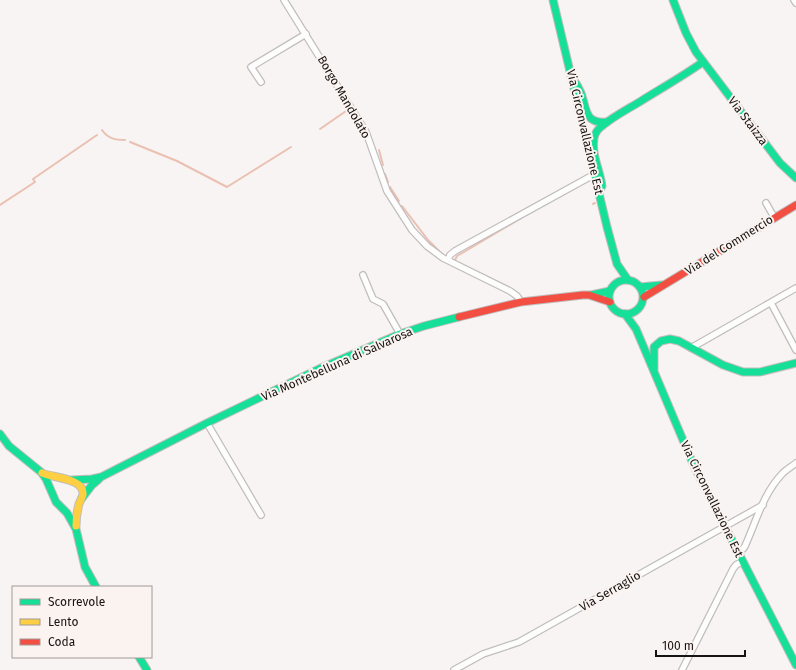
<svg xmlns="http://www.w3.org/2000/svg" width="796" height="670" font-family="'Fira Sans',sans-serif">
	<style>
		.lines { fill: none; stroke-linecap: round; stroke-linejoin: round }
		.stream { stroke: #eac0b2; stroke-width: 2 }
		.street-casing { stroke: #c0bdbc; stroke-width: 8 }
		.fast-casing { stroke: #c0bdbc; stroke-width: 9 }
		.slow-casing { stroke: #c0bdbc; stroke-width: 9 }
		.jam-casing { stroke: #c0bdbc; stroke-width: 9 }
		.street { stroke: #fefdfd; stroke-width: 5.5 }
		.fast { stroke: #16e098; stroke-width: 7 }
		.slow { stroke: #ffcf43; stroke-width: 7 }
		.jam { stroke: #f24e42; stroke-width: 7 }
		.labels { text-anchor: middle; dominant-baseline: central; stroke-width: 4; stroke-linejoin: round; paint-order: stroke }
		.street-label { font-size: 12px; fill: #171413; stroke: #fbf3f0 }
	</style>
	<rect width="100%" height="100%" fill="#f8f4f3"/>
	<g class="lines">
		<g class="stream">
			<polyline points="320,129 349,109 361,131"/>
			<path d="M 102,130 C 108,139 116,140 125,140"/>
			<polyline points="364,137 368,143"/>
			<polyline points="130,142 177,161 227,187 291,147"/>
			<polyline points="379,150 383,165"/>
			<polyline points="385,174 388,182"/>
			<polyline points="390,187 399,201"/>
			<polyline points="593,204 595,203"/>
			<polyline points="0,205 35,182 33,179 97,135"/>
			<polyline points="402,206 428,240 439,251"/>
			<polyline points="453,260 455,260 457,256 523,217"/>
		</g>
		<defs>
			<g id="street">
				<polyline points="284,0 366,132 387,191 412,230 427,246 443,258 510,291 517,296 521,302"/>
				<polyline points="794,0 796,3"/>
				<polyline points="261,82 251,67 306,34"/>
				<polyline points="766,203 774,217"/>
				<polyline points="448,260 450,255 455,251 595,174"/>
				<polyline points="363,275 373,299 383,304 400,334"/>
				<polyline points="771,303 796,350"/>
				<polyline points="691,348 796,288"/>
				<polyline points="207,423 261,515"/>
				<path d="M 738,551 L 743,549 L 745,546 C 756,522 763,494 782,474 C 786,470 791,467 796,463"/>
				<polyline points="454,670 483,654 519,642 763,505"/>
				<polyline points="682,670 733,569 736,565 743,561"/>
			</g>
			<g id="fast">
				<polyline points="553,0 607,227 617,264 628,280"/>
				<polyline points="673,0 686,33 696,52 780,163 796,178"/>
				<path d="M 573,79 C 576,83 579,88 581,93 C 587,109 584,124 607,122"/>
				<path d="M 599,192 L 602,186 C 600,170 591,154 594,138 C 595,133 598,129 602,126 C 614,116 628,109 641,101 C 662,88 683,76 703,62"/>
				<circle cx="626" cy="297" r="17"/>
				<polyline points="640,287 662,285"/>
				<polyline points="591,295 610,291"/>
				<polyline points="625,314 636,329 694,466 796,665"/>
				<polyline points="654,369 654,347 661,341 670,339 679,341 723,365 743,372 760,372 796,363"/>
				<polyline points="0,434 9,446 41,472 46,479 56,502 67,513 76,529 85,567 96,587"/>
				<polyline points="72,480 92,479 101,477 207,423 319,369 400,334 424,326 459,317"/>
				<polyline points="82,498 92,485 99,479"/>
				<polyline points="139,657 147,670"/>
			</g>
			<path id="slow" d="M 42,473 C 53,478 85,478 83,495 C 82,498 80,501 79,504 C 77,511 76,519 76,526"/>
			<g id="jam">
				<polyline points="644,297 796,205"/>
				<polyline points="459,317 521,302 583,295 589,295 610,302"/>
			</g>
		</defs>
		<use href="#street" class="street-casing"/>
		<use href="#fast" class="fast-casing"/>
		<use href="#slow" class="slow-casing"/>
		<use href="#jam" class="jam-casing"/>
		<use href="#street" class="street"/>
		<use href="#fast" class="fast"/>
		<use href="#slow" class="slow"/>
		<use href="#jam" class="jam"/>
	</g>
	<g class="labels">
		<g class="street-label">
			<text transform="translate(344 97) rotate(60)">Borgo Mandolato</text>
			<text transform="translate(748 121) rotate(53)">Via Staizza</text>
			<text transform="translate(585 132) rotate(77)">Via Circonvallazione Est</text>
			<text transform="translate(729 245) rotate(-32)">Via del Commercio</text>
			<text transform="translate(337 364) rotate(-24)">Via Montebelluna di Salvarosa</text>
			<text transform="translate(712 499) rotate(64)">Via Circonvallazione Est</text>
			<text transform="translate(610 591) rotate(-30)">Via Serraglio</text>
		</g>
	</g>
	<rect x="12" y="586" width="140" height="72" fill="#fbf3f0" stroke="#a09a98"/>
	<rect x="20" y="599" width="20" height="6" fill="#16e098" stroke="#a09a98"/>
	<text x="48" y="606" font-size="12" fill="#171413">Scorrevole</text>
	<rect x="20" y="619" width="20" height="6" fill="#ffcf43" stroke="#a09a98"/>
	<text x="48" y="626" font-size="12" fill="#171413">Lento</text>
	<rect x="20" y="639" width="20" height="6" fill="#f24e42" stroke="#a09a98"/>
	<text x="48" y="646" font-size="12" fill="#171413">Coda</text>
	<path d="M656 650v6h89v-6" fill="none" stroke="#171413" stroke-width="2"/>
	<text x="662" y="650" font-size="12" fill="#171413" stroke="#fbf3f0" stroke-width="3" paint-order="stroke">100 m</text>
</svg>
